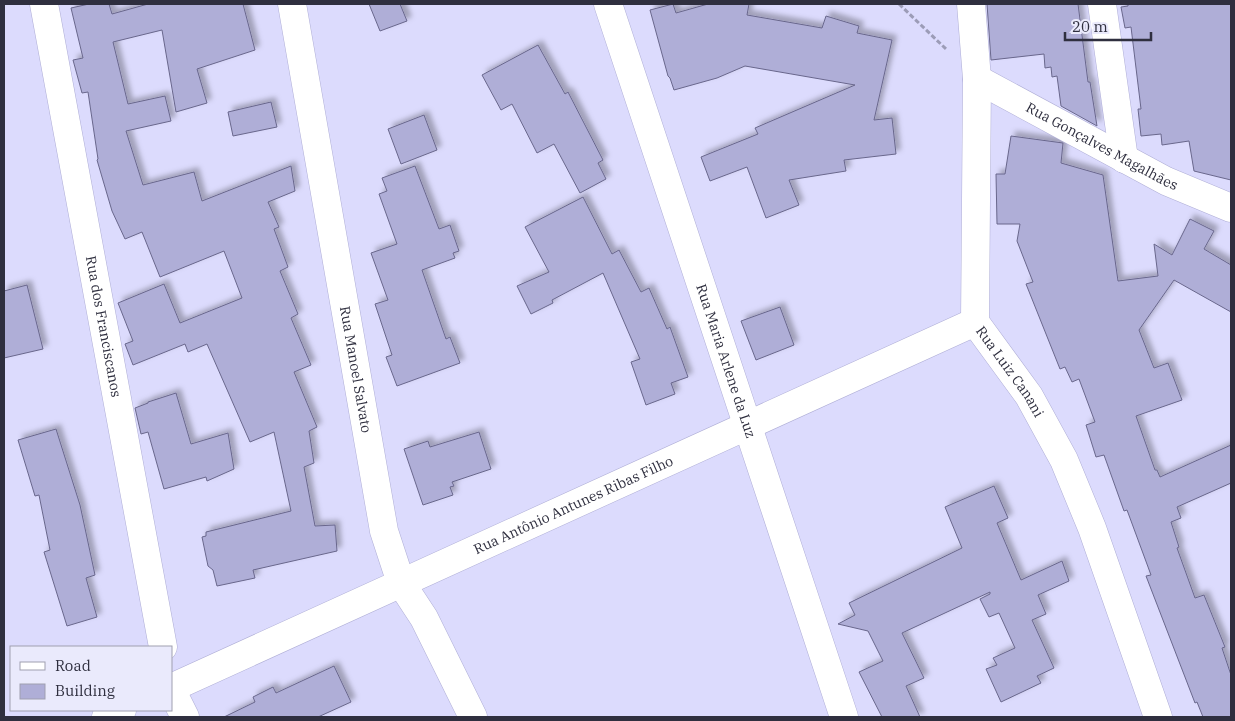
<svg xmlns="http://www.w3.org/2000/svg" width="1235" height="721" font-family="'IBM Plex Serif',serif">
	<defs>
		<filter id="shadow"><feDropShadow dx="4.5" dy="-4.5" stdDeviation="2.5" flood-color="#0004"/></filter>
	</defs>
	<rect width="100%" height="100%" fill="#dcdbfd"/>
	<path fill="#afaed7" stroke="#69678c" filter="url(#shadow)" d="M 89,4 L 109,4 L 112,14 L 148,4 L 243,4 L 255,50 L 197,69 L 207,103 L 176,112 L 162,30 L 113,42 L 128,104 L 165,96 L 171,121 L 126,131 L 143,185 L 194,172 L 202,201 L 291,166 L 295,191 L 268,202 L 279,227 L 274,229 L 288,267 L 280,271 L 298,314 L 291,318 L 311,365 L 294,372 L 317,427 L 309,431 L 314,463 L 304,467 L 315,526 L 335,525 L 337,551 L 253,570 L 255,578 L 217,586 L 213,570 L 208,566 L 202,537 L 206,536 L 206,532 L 291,511 L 274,432 L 250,442 L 207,344 L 188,352 L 185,344 L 133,365 L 125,344 L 133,341 L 118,303 L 164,284 L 180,323 L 242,298 L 224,251 L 160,277 L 142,232 L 125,239 L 112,211 L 97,160 L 98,159 L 88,92 L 82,93 L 73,60 L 83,58 L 71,8 Z
		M 369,4 L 400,4 L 407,21 L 380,31 Z
		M 673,4 L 676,13 L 708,4 L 749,4 L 747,15 L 822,28 L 826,16 L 859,26 L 857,33 L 892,40 L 874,120 L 892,118 L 896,154 L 844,160 L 846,171 L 789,180 L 799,205 L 766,218 L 747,167 L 710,181 L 701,157 L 758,134 L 755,128 L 855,85 L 745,66 L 717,78 L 674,90 L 670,78 L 668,76 L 650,10 Z
		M 987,4 L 1078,4 L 1088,82 L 1090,82 L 1097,126 L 1061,106 L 1057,76 L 1052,77 L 1051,67 L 1045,68 L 1044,54 L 991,60 Z
		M 1128,4 L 1231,4 L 1231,180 L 1194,171 L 1189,141 L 1162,145 L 1161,134 L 1141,136 L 1138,109 L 1141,109 L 1131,27 L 1125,28 L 1121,7 L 1128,6 Z
		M 538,45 L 565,94 L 568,92 L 603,160 L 598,163 L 606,179 L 580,193 L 554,144 L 537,153 L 512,104 L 501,110 L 482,75 Z
		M 271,102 L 277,127 L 233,136 L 228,112 Z
		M 424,115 L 437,150 L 401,164 L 388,129 Z
		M 1011,136 L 1063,143 L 1061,163 L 1103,175 L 1118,281 L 1158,276 L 1154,244 L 1172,255 L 1190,219 L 1214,231 L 1204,249 L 1231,265 L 1231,312 L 1174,280 L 1139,330 L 1154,368 L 1168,363 L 1182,400 L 1136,416 L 1155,470 L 1157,470 L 1160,477 L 1231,445 L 1231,483 L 1177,507 L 1181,518 L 1171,522 L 1179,547 L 1177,548 L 1195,598 L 1204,595 L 1225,647 L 1222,648 L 1231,675 L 1231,717 L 1203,717 L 1197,702 L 1195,703 L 1146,576 L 1151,575 L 1127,510 L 1124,511 L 1104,455 L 1096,457 L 1086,425 L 1095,422 L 1079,379 L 1072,382 L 1065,367 L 1060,369 L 1026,284 L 1033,282 L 1017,241 L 1020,224 L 997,224 L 996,174 L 1005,174 Z
		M 415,166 L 439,229 L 450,225 L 459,251 L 453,253 L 455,258 L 422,270 L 446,339 L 450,337 L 460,363 L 397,386 L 386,357 L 392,355 L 375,304 L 388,300 L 371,253 L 397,244 L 379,194 L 387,191 L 382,178 Z
		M 583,197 L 612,254 L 619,250 L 641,292 L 649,288 L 667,329 L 670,327 L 688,377 L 671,383 L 675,394 L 646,405 L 631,362 L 640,359 L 603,273 L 552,300 L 553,303 L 531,314 L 517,286 L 549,272 L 525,227 Z
		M 27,285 L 43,349 L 4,358 L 4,291 Z
		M 780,307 L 794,345 L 756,360 L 741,321 Z
		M 176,393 L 191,444 L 228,433 L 234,469 L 207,481 L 206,477 L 164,489 L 148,432 L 141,434 L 135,408 L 148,403 L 148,402 Z
		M 56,429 L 80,505 L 95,575 L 86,578 L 97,617 L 67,626 L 44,552 L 50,550 L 39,495 L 35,496 L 18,440 Z
		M 479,432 L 491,469 L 452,482 L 454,486 L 450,487 L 453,495 L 423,505 L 404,449 L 428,441 L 430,447 Z
		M 994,486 L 1008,518 L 997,523 L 1021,580 L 1062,561 L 1069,581 L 1038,595 L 1046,614 L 1032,620 L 1054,668 L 1037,676 L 1041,683 L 1001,702 L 986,669 L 997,665 L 993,658 L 1015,648 L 999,613 L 989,617 L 980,599 L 990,594 L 990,592 L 902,633 L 924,678 L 906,686 L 920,717 L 882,717 L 859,672 L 883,661 L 868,631 L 838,624 L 855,615 L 849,603 L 962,548 L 945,507 Z
		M 334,666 L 351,702 L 318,717 L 224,717 L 255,702 L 253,697 L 273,687 L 276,693 Z"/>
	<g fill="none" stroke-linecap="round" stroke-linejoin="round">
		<g stroke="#afaed6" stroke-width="29">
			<g id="minor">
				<path id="s1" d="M 44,4 L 163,647"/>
				<path id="s2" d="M 292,4 L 384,531 L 401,583 L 424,618 L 473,717"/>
				<path id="s3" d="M 608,4 L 844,717"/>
				<path id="s4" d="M 971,4 L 977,79 L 975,322 L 1029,396 L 1064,460 L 1092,528 L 1158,717"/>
				<path d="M 1102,4 L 1124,159"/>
				<path id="s5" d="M 977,79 L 1166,181 L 1231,208"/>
				<path id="s6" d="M 171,688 L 975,322"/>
				<path d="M 171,689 L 185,717"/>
				<path d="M 106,717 L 122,710"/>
			</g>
		</g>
		<path stroke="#9c9cb7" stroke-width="3" stroke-dasharray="5 2.5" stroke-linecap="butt" d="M 899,4 L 946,49"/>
		<use href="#minor" stroke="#fff" stroke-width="28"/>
	</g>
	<g text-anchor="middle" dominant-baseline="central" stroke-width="4" stroke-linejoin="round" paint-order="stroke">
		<g font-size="14" fill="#2f2f3f" stroke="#eaeafc">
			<text stroke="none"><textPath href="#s5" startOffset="142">Rua Gonçalves Magalhães</textPath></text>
			<text stroke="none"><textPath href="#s1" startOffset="328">Rua dos Franciscanos</textPath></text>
			<text stroke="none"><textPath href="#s3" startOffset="376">Rua Maria Arlene da Luz</textPath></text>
			<text stroke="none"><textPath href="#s2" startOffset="371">Rua Manoel Salvato</textPath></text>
			<text stroke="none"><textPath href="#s4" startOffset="379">Rua Luiz Canani</textPath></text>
			<text stroke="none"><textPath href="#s6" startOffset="442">Rua Antônio Antunes Ribas Filho</textPath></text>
		</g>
	</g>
	<rect width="1235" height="721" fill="none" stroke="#2f2f3f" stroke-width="10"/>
	<rect x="10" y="646" width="162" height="65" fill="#eaeafc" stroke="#9f9fb0"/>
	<rect x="20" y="662" width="25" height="8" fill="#ffffff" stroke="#9f9fb0"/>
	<text x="55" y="671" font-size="15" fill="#2f2f3f">Road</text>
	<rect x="20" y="684" width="25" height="15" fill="#afaed7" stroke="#9f9fb0"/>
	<text x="55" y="696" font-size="15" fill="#2f2f3f">Building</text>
	<path d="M1065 32v8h86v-8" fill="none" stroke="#2f2f3f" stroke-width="2.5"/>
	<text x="1072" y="32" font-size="15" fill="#2f2f3f" stroke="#eaeafc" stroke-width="4" paint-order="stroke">20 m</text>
</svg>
